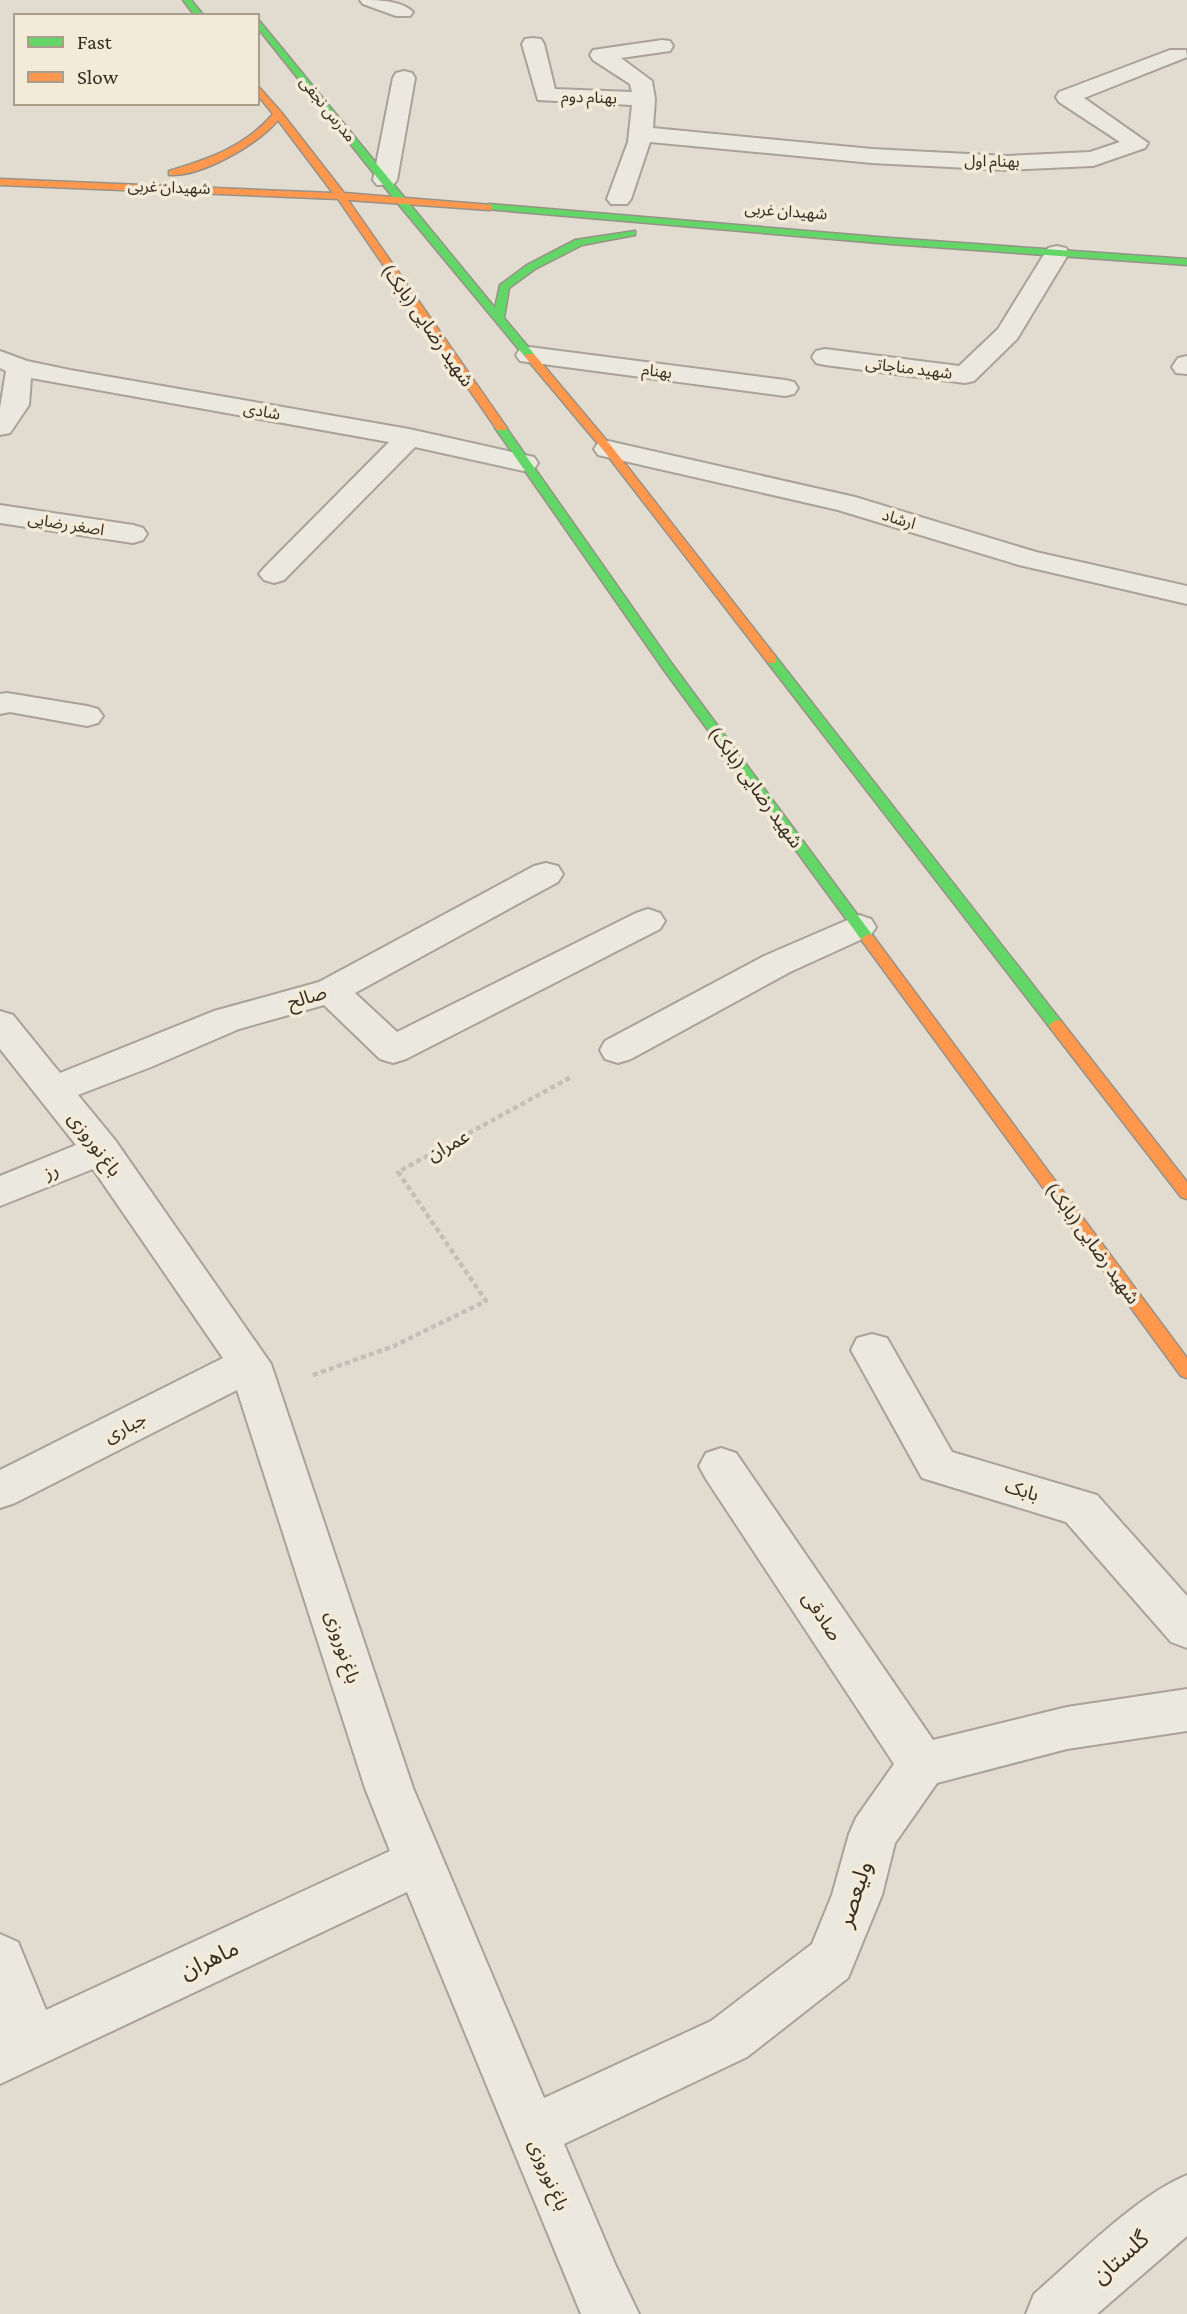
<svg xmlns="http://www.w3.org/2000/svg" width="1187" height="2314" font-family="'Crimson Pro','Noto Sans Arabic',serif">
	<rect width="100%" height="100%" fill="#e2dcd0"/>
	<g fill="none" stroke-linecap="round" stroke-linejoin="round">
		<g stroke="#a8a298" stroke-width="4">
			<path id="street" d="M 360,0 C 377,0 401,0 413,12 L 410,16 L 396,16 L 363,4 Z
				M 533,38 L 541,39 L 544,44 L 555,89 L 632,92 L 630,84 L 593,60 L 590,55 L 593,50 L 662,40 L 670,41 L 673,46 L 670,51 L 621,58 L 652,81 L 655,99 L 653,128 L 872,149 L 1007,156 L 1090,152 L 1120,142 L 1059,102 L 1056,97 L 1059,92 L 1170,50 L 1186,50 L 1187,57 L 1084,98 L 1148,143 L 1145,148 L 1093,166 L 1007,170 L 872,163 L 650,142 L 631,199 L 627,204 L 611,204 L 607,199 L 628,142 L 632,105 L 538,100 L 522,44 L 525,39 Z
				M 404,71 L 412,73 L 415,78 L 397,180 L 393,185 L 377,185 L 373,180 L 393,78 L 396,73 Z
				M 1057,246 L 1066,248 L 1069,253 L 1017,339 L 974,381 L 965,383 L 825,365 L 816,363 L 812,357 L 816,351 L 825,349 L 959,366 L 998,329 L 1048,248 Z
				M 529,347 L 785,380 L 794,382 L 798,388 L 794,394 L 785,396 L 520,361 L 516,355 L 520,349 Z
				M 0,351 L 27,361 L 70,370 L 409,429 L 534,457 L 538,463 L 534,469 L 524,471 L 415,447 L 284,580 L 274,583 L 264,580 L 259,574 L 264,568 L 389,442 L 31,378 L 29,405 L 10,433 L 0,435 L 0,408 L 6,371 L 0,368 Z
				M 1187,356 L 1187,374 L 1176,373 L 1172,367 L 1178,358 Z
				M 608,441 L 855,497 L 1036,552 L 1187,586 L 1187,604 L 1019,565 L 838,510 L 598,455 L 594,449 L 598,443 Z
				M 0,505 L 133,525 L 143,528 L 147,534 L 143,540 L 133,543 L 0,523 Z
				M 7,693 L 87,706 L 98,709 L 103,716 L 98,723 L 87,726 L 10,712 L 0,714 L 0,694 Z
				M 546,863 L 558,866 L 563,874 L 558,882 L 355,993 L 397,1032 L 636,913 L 648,909 L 660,913 L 665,921 L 660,929 L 406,1059 L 393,1063 L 380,1059 L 324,1005 L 239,1029 L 151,1067 L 78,1095 L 115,1140 L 271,1364 L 413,1788 L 544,2098 L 711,2021 L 812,1944 L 832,1895 L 849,1834 L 856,1818 L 894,1764 L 706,1479 L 699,1466 L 706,1453 L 721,1448 L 736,1453 L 933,1740 L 1067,1707 L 1187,1689 L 1187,1731 L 1067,1749 L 937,1783 L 895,1843 L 882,1895 L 848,1978 L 747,2057 L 564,2144 L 615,2264 L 639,2314 L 581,2314 L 407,1892 L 0,2084 L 0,1934 L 18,1942 L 46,2010 L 390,1851 L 365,1788 L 237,1390 L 15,1503 L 0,1508 L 0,1470 L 223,1358 L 93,1169 L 0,1206 L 0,1176 L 76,1145 L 0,1049 L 0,1011 L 13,1015 L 60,1073 L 214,1011 L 319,982 L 534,866 Z
				M 859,915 L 871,919 L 876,927 L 871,935 L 790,972 L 631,1059 L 618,1063 L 605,1059 L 600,1050 L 605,1041 L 764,956 Z
				M 872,1334 L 887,1338 L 952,1452 L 1097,1495 L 1187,1596 L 1187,1648 L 1171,1642 L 1066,1522 L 922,1478 L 851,1350 L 857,1338 Z
				M 1187,2175 L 1187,2236 L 1097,2314 L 1026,2314 L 1034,2294 C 1077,2257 1136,2196 1187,2175 Z"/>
		</g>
		<g stroke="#989188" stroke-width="3">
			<path id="fast" d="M 183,0 L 191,0 L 204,16 L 195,16 Z
				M 257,18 L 495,308 L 500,285 L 527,265 L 575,240 L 635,231 L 635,235 L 582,245 L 535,269 L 509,288 L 504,318 L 534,354 L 534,358 L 526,358 L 395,200 L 257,27 Z
				M 489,204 L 890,238 L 1187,259 L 1187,265 L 890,244 L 486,209 L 486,205 Z
				M 497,426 L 505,426 L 672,664 L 873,936 L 875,939 L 873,942 L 863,942 L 664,670 L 495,428 Z
				M 772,656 L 776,657 L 1061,1021 L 1063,1025 L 1061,1029 L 1051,1029 L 768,663 L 768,657 Z"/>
		</g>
		<g stroke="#989188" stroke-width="3">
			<path id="slow" d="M 257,85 L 281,112 L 344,193 L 492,205 L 492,209 L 489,210 L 348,200 L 507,428 L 505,430 L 497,430 L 338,199 L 0,185 L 0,179 L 333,193 L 278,120 C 257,145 201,177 169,175 L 169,171 C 209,159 245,147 273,114 L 257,94 Z
				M 526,354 L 534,354 L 612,447 L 776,657 L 776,663 L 768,663 L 604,451 L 526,358 Z
				M 868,934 L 873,936 L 1187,1358 L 1187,1378 L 1181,1376 L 863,942 L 861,939 Z
				M 1056,1020 L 1061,1021 L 1187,1182 L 1187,1199 L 1181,1197 L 1051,1029 L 1049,1025 Z"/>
		</g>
		<path stroke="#c3bfb7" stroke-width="4.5" stroke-dasharray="5 3.5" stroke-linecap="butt" d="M 313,1375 L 394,1346 L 486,1301 L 398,1172 L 573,1076"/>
		<use href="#street" fill="#ebe8e0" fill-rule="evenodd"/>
		<use href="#fast" fill="#63d668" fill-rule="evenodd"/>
		<use href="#slow" fill="#ff974d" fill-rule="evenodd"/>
	</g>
	<g text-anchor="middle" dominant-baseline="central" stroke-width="7" stroke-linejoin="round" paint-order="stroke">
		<g font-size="16" fill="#362b21" stroke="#f3ead7">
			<text transform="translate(589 97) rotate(2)">بهنام دوم</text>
			<text transform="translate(328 109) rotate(51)">مدرس نجفی</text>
			<text transform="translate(992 161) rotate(1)">بهنام اول</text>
			<text transform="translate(169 187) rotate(2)">شهیدان غربی</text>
			<text transform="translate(786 211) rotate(4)">شهیدان غربی</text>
			<text transform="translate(909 368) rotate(7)">شهید مناجاتی</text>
			<text transform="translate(657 371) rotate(7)">بهنام</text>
			<text transform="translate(262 411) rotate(10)">شادی</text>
			<text transform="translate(899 519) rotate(17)">ارشاد</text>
			<text transform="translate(66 524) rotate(9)">اصغر رضایی</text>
		</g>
		<g font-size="19" fill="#362b21" stroke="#f3ead7">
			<text transform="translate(428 325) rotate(55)">شهید رضایی (بابک)</text>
			<text transform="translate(756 787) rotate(54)">شهید رضایی (بابک)</text>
			<text transform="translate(307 997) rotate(-17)">صالح</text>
			<text transform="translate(95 1144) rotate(53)">باغ نوروزی</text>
			<text transform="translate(448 1145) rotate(-29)">عمران</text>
			<text transform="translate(51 1171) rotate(-23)">رز</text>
			<text transform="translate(1093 1243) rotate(54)">شهید رضایی (بابک)</text>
			<text transform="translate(125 1427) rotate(-27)">جباری</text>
			<text transform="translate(1022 1490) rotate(17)">بابک</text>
			<text transform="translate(822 1616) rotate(56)">صادقی</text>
			<text transform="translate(343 1647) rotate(72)">باغ نوروزی</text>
			<text transform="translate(549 2175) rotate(67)">باغ نوروزی</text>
		</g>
		<g font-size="23" fill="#362b21" stroke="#f3ead7">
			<text transform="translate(854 1894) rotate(-72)">ولیعصر</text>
			<text transform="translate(209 1959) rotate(-25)">ماهران</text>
			<text transform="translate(1120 2257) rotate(-41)">گلستان</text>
		</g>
	</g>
	<rect x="14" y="14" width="245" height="91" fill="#f3ead7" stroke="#a79e8e" stroke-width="2"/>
	<rect x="28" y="37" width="35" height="10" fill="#63d668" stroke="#a79e8e" stroke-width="2"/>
	<text x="77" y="49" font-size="21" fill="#362b21">Fast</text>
	<rect x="28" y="72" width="35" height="10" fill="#ff974d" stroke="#a79e8e" stroke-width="2"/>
	<text x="77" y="84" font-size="21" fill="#362b21">Slow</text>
</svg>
